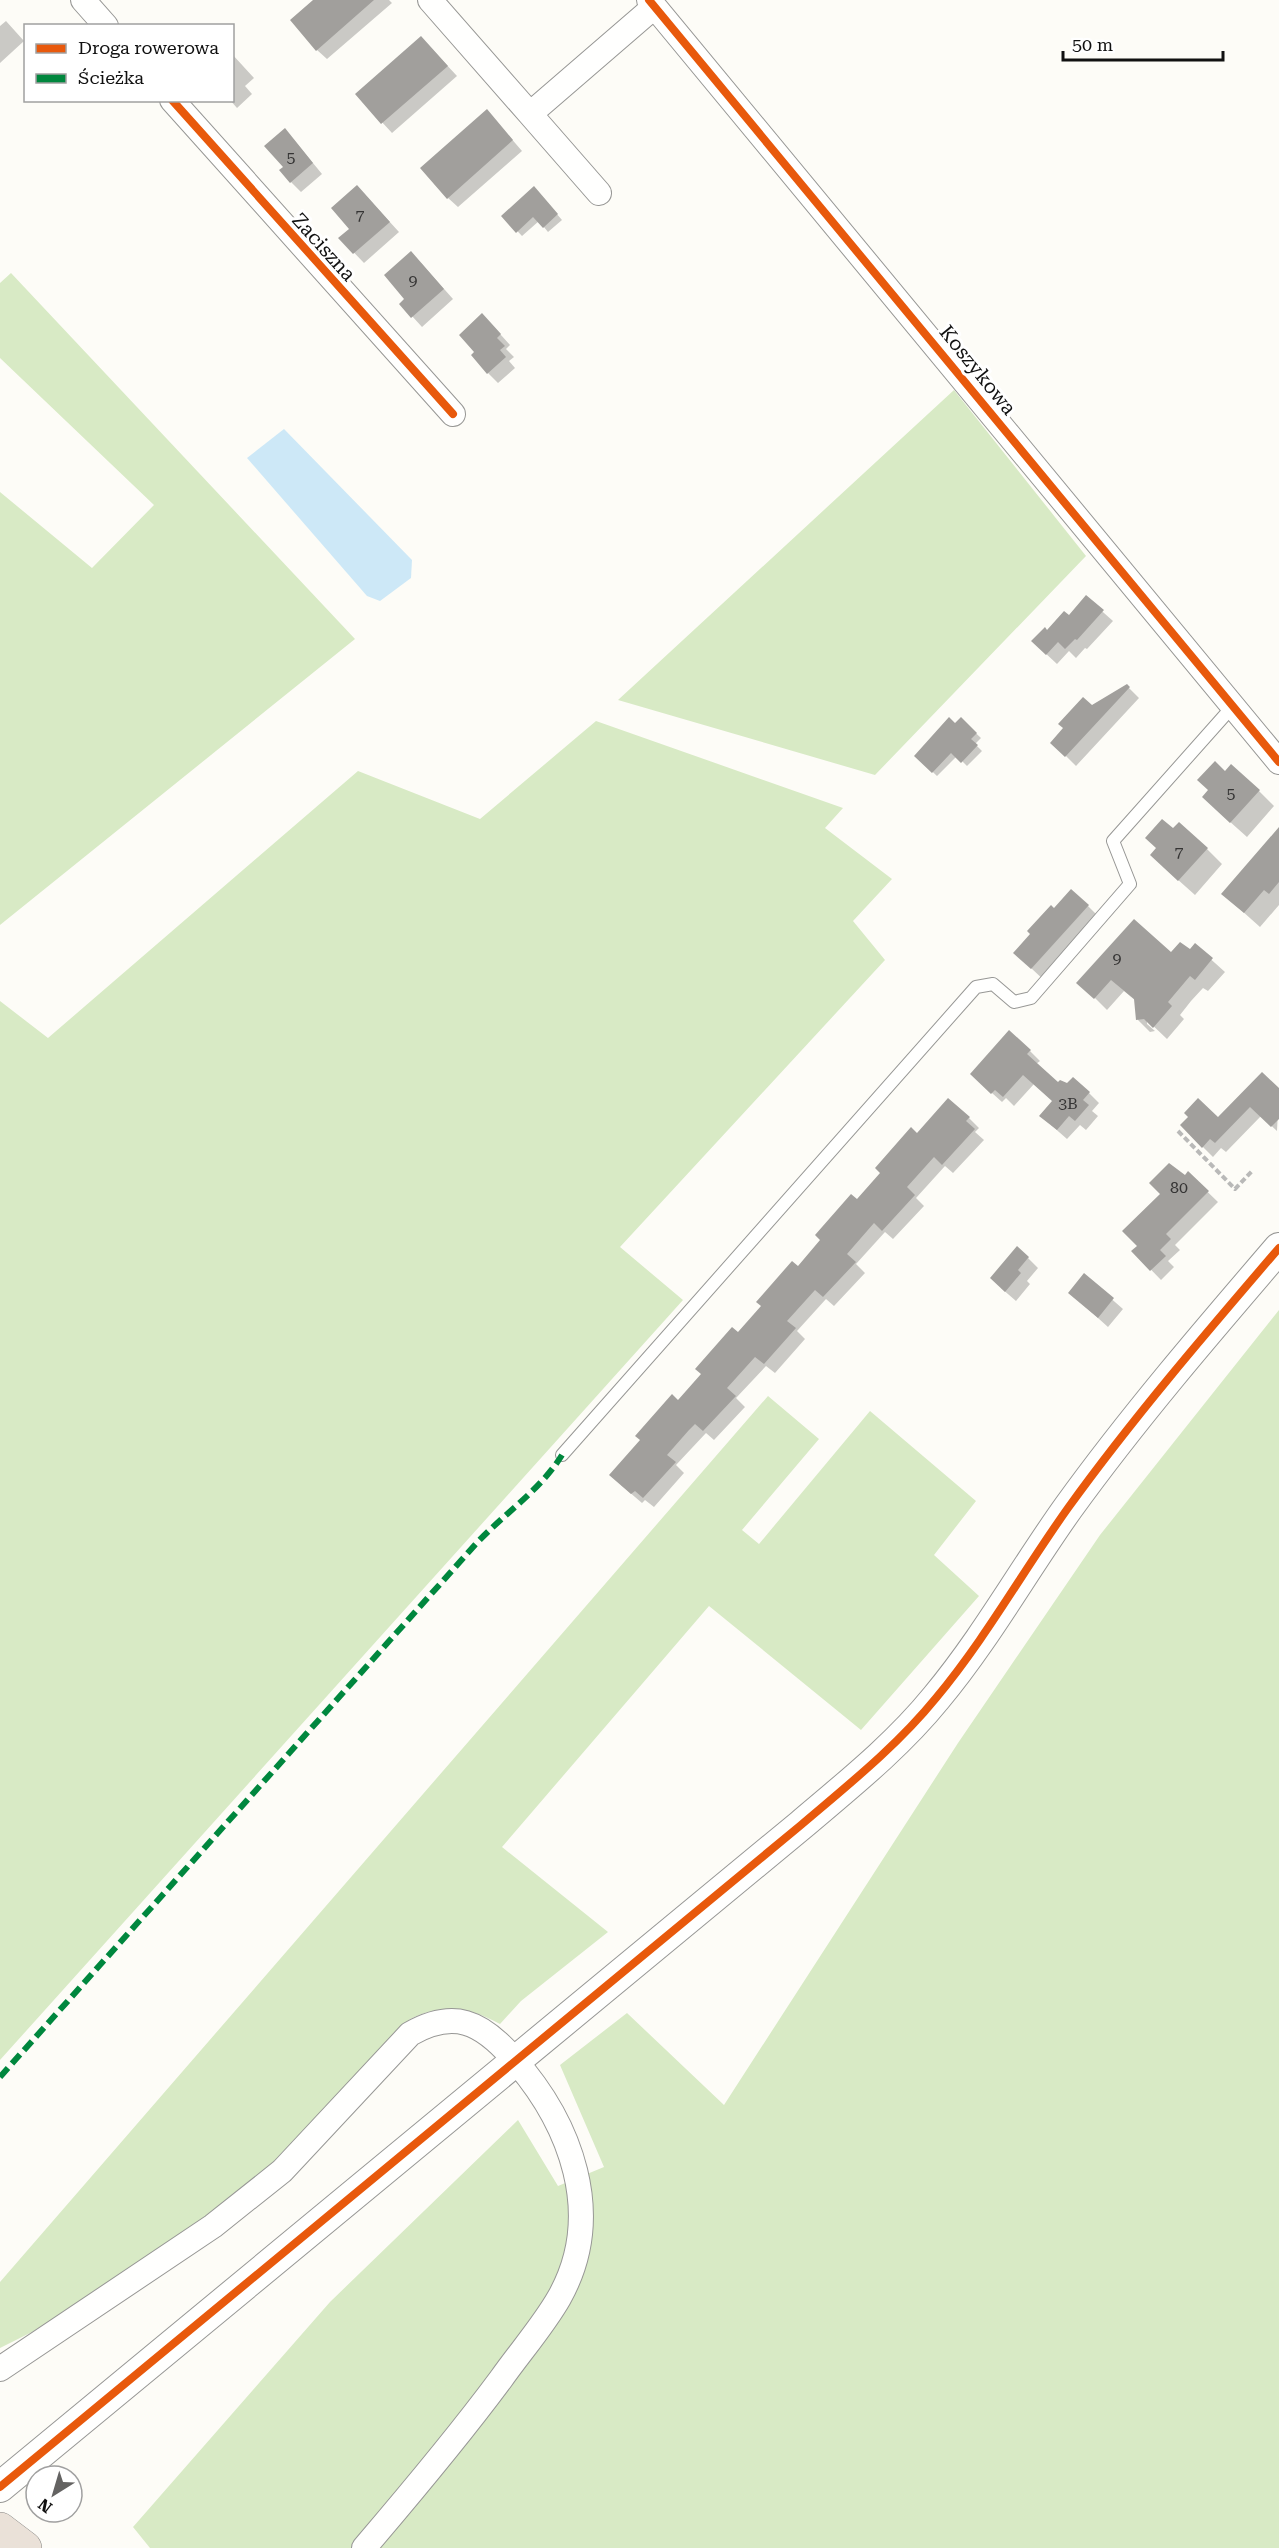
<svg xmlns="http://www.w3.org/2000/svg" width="1279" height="2548" font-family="'Roboto Serif',serif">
	<rect width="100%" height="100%" fill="#fdfcf7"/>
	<path fill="#d8eac5" d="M 11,273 L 355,639 L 0,925 L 0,492 L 92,568 L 154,505 L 0,358 L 0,283 Z
		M 954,390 L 1086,556 L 875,775 L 618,700 Z
		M 596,721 L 843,808 L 825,828 L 892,879 L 853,921 L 885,960 L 620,1247 L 683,1300 L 0,2060 L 0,1001 L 48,1038 L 358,771 L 480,819 Z
		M 1279,1310 L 1279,2548 L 150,2548 L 133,2527 L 330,2302 L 518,2120 L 558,2186 L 604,2167 L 560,2065 L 627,2013 L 724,2105 L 958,1743 L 1100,1535 Z
		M 768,1396 L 819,1439 L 742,1530 L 759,1544 L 870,1411 L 976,1501 L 934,1555 L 979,1596 L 861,1730 L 709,1606 L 502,1847 L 608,1932 L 521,2001 L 500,2024 C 470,2007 442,2003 410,2019 L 250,2190 L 86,2305 L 0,2348 L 0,2282 Z"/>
	<path fill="#cde8f7" d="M 284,429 L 412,560 L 411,578 L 380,601 L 367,596 L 247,458 Z"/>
	<path fill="#0003" d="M 316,0 L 389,0 L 392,3 L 327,59 L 317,50 Z
		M 6,21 L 24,41 L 0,63 L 0,26 Z
		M 431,48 L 457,76 L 392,133 L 357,95 Z
		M 232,54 L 254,78 L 245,86 L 252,94 L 237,108 L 230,100 L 232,100 Z
		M 496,121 L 522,151 L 458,207 L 448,198 Z
		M 294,140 L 322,174 L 301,192 L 291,182 L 285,167 Z
		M 539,193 L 562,220 L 548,232 L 539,221 L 522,236 L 503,216 Z
		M 367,197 L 399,232 L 364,263 L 340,238 L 351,229 Z
		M 421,263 L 453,299 L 422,327 L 401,304 L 406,299 Z
		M 492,325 L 510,345 L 506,349 L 514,357 L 509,361 L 515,368 L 498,383 L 488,373 Z
		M 1086,597 L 1113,621 L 1087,649 L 1085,648 L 1076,658 L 1069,651 L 1057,664 L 1043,651 L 1047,631 L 1069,617 Z
		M 1127,686 L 1139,698 L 1076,766 L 1062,752 L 1091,706 Z
		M 961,719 L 981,738 L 975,744 L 982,751 L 967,766 L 957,756 L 937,776 L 916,756 Z
		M 1226,773 L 1259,791 L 1274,806 L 1247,837 L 1219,812 Z
		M 1173,830 L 1207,849 L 1222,864 L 1195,895 L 1167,870 L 1157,849 Z
		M 1279,839 L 1279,905 L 1260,927 L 1223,894 Z
		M 1088,906 L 1103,921 L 1047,983 L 1031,968 L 1054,910 Z
		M 1195,945 L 1225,972 L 1208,991 L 1203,988 L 1191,1001 L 1180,1015 L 1184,1019 L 1167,1039 L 1147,1020 L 1147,1024 L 1155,1031 L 1150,1032 L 1138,1020 L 1136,1001 L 1124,991 L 1107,1010 L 1079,982 L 1171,954 L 1190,951 Z
		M 1030,1051 L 1040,1061 L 1036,1064 L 1058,1084 L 1089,1093 L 1099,1103 L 1092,1111 L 1098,1116 L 1086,1130 L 1080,1125 L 1067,1139 L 1051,1125 L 1053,1101 L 1034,1084 L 1014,1106 L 1006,1098 L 1002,1102 L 982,1084 Z
		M 1279,1091 L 1277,1131 L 1261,1116 L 1226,1152 L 1221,1148 L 1213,1157 L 1203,1147 L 1190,1117 L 1218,1119 Z
		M 969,1118 L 979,1128 L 975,1132 L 984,1140 L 953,1173 L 945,1166 L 916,1198 L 924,1206 L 893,1239 L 885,1232 L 856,1264 L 865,1273 L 834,1306 L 826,1299 L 797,1331 L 805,1339 L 775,1373 L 766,1366 L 736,1398 L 745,1407 L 714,1440 L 706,1433 L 676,1465 L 684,1473 L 654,1507 L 645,1500 L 642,1503 L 621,1485 L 678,1402 L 917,1135 Z
		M 1188,1173 L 1218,1202 L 1175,1245 L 1180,1250 L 1168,1261 L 1174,1267 L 1161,1280 L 1133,1251 L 1139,1246 L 1162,1194 Z
		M 1028,1258 L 1038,1268 L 1027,1281 L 1030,1284 L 1016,1301 L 1001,1288 Z
		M 1084,1275 L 1123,1309 L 1108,1327 L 1070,1293 Z"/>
	<path fill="#a19f9c" d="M 313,0 L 374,0 L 316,51 L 290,20 Z
		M 421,36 L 448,66 L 381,124 L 355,94 Z
		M 487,109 L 513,140 L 447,199 L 420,168 Z
		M 285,128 L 313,163 L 290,183 L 279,170 L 283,167 L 264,146 Z
		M 357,185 L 390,222 L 353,254 L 338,238 L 349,229 L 331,208 Z
		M 534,186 L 558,214 L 543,228 L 533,217 L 516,233 L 501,216 Z
		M 411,251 L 444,289 L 411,318 L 399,304 L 404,299 L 384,275 Z
		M 482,313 L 501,334 L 497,338 L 505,346 L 500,350 L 506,357 L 487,374 L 471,355 L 474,352 L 459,335 Z
		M 1086,595 L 1104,610 L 1077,640 L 1075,639 L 1065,649 L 1058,642 L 1046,655 L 1031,641 L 1045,627 L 1047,630 L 1064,611 L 1069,615 Z
		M 1127,684 L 1130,687 L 1065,757 L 1050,743 L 1063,728 L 1058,724 L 1083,697 L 1092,705 Z
		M 949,717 L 955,723 L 961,717 L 977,733 L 971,739 L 978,745 L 961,763 L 951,753 L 932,773 L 914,756 Z
		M 1215,761 L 1225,771 L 1231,764 L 1260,790 L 1230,823 L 1202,797 L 1208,790 L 1197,780 Z
		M 1162,819 L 1173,828 L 1179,822 L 1208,848 L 1178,881 L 1150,855 L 1156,848 L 1145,838 Z
		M 1279,827 L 1279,882 L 1269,894 L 1264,890 L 1244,913 L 1221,894 Z
		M 1071,889 L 1089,905 L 1031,969 L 1013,953 L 1030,934 L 1027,931 L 1051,905 L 1054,908 Z
		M 1134,919 L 1171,952 L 1180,942 L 1190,949 L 1195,943 L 1213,958 L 1195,980 L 1190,976 L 1168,1002 L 1172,1006 L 1153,1028 L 1144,1019 L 1136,1020 L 1134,999 L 1111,980 L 1094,999 L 1076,983 Z
		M 1009,1030 L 1031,1050 L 1027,1054 L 1058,1082 L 1060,1080 L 1067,1083 L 1073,1077 L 1090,1092 L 1083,1100 L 1089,1105 L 1075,1121 L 1069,1116 L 1057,1130 L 1039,1116 L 1052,1101 L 1023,1075 L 1003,1097 L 995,1090 L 991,1094 L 970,1074 Z
		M 1262,1072 L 1279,1088 L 1279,1119 L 1271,1127 L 1250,1107 L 1215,1143 L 1210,1139 L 1202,1148 L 1180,1125 L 1188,1117 L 1184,1113 L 1198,1098 L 1218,1117 Z
		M 948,1098 L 970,1117 L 966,1121 L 975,1129 L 942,1165 L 934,1157 L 907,1187 L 915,1195 L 882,1231 L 874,1223 L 847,1254 L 856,1262 L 823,1297 L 815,1290 L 787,1321 L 796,1328 L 764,1364 L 755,1357 L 727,1388 L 736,1396 L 703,1431 L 695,1424 L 689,1430 L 667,1455 L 676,1462 L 643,1498 L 635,1491 L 631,1494 L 609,1475 L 640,1440 L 635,1436 L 672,1394 L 678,1400 L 701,1374 L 695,1369 L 732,1327 L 738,1332 L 761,1306 L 756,1302 L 792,1261 L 798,1266 L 820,1240 L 815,1235 L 851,1194 L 857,1199 L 880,1173 L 875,1168 L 911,1127 L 917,1133 Z
		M 1169,1163 L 1185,1175 L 1188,1171 L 1209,1191 L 1166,1234 L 1171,1239 L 1160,1250 L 1166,1256 L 1150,1271 L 1131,1251 L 1137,1246 L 1122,1231 L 1160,1194 L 1149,1183 Z
		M 1017,1246 L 1029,1257 L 1018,1270 L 1021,1273 L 1005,1292 L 990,1278 Z
		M 1084,1273 L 1114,1298 L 1098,1318 L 1068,1293 Z"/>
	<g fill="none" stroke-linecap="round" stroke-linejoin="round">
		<g stroke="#979795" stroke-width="14">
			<path id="service" d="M 562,1455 L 976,987 L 993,984 L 1014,1002 L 1031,998 L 1130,884 L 1113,841 L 1233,706"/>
		</g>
		<g stroke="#979795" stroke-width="26">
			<path id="minor" d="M 83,0 L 106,26
				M 430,0 L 530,114
				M 649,0 L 1279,762
				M 172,100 L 453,414
				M 599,193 L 530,114 L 654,7
				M 0,2369 L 213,2226 L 282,2171 L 410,2034 C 454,2009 481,2022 512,2057 C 571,2123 606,2215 559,2298 C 543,2326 520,2352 501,2379 C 458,2437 411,2493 364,2548"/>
		</g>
		<g stroke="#979795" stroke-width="32">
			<path id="tertiary" d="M 0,2487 L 801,1825 C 848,1785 897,1746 936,1698 C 986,1638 1023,1571 1068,1508 C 1133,1418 1206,1333 1279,1248"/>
		</g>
		<g stroke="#858482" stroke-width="34">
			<path id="motorway" d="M 0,2529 L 25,2548"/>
		</g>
		<path stroke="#b9b9b8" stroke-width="4" stroke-dasharray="6 3" stroke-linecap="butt" d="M 1178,1131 L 1235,1189 L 1253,1170"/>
		<use href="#service" stroke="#fffffe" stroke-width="12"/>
		<use href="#minor" stroke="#fffffe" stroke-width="24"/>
		<use href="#tertiary" stroke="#fffffe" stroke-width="30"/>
		<use href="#motorway" stroke="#eae1d8" stroke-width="33"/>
		<path stroke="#00873e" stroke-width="6" stroke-dasharray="12 6" stroke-linecap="butt" d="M 0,2077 L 474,1546 C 503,1514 539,1492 562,1455"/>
		<g stroke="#fff" stroke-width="11">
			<path id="cycleway" d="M 649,0 L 1279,762
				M 172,100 L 453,414
				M 0,2487 L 801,1825 C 848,1785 897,1746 936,1698 C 986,1638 1023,1571 1068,1508 C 1133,1418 1206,1333 1279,1248"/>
		</g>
		<use href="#cycleway" stroke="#e8590c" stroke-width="8"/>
	</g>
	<g text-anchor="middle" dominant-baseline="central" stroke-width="6" stroke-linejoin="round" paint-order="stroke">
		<g font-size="16" fill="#353434">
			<text x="291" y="157">5</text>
			<text x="360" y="214">7</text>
			<text x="413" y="280">9</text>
			<text x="1231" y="793">5</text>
			<text x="1179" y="851">7</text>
			<text x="1117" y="958">9</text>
			<text x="1068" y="1103">3B</text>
			<text x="1179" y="1187">80</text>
		</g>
		<g font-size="20" fill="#111" stroke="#fff">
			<text transform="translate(324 247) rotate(48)">Zaciszna</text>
			<text transform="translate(978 370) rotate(51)">Koszykowa</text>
		</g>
	</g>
	<rect x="24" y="24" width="210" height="78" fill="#ffffff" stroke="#a0a0a0" stroke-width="1.5"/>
	<rect x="36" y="44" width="30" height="9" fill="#e8590c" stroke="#a0a0a0" stroke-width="1.5"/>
	<text x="78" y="54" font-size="18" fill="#111111">Droga rowerowa</text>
	<rect x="36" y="74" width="30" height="9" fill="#00873e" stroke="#a0a0a0" stroke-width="1.5"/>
	<text x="78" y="84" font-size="18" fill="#111111">Ścieżka</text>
	<g transform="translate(54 2494) rotate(217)"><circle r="28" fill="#ffffff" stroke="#a0a0a0" stroke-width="1.5"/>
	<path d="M0-4.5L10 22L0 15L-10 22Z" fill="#646362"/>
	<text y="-9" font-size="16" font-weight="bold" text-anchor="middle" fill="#111111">N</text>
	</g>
	<path d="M1063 51v9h160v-9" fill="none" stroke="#111111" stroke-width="3"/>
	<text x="1072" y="51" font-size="18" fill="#111111" stroke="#ffffff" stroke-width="4.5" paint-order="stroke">50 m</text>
</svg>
